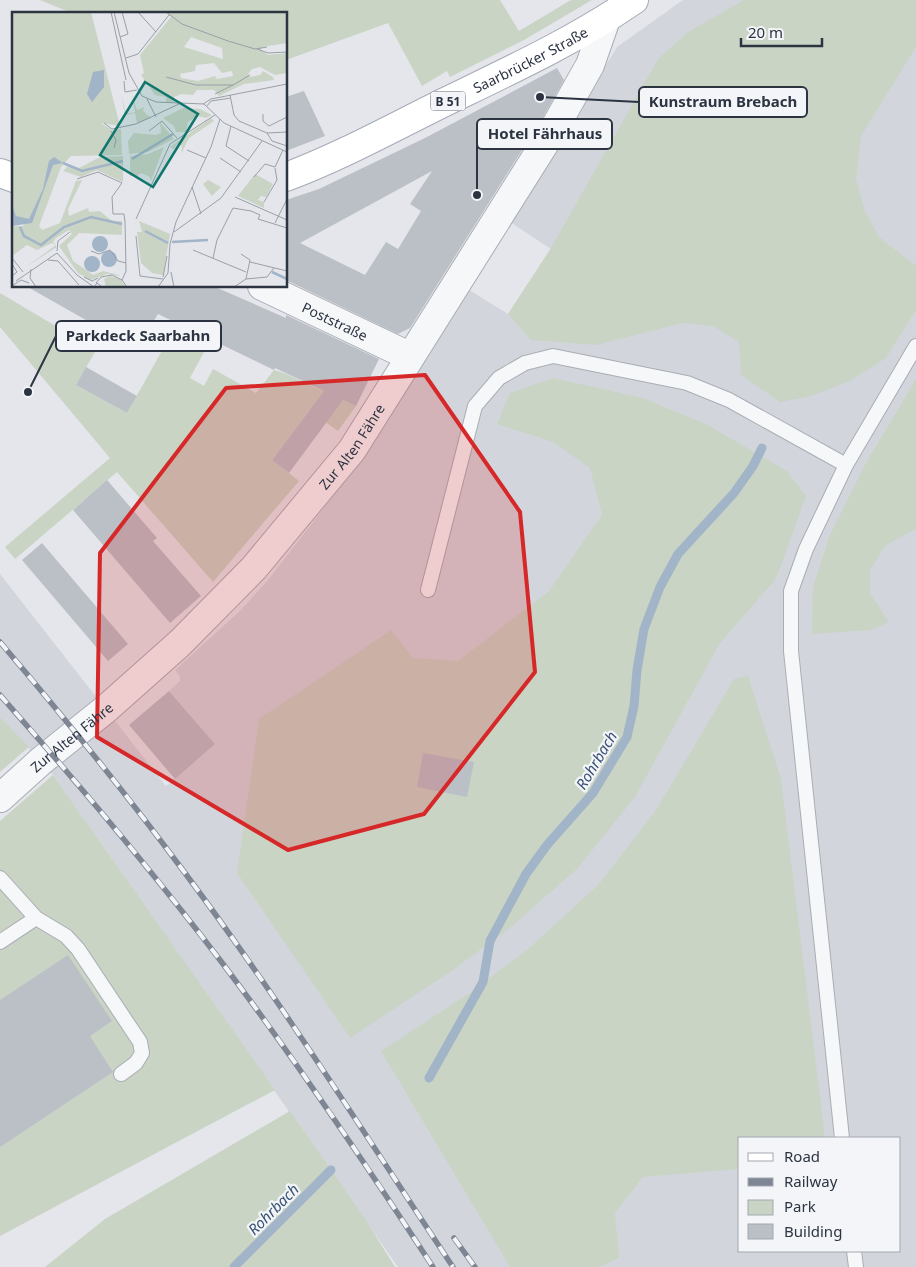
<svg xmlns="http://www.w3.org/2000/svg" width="916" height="1267" font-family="'Noto Sans',sans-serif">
	<rect width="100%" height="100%" fill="#e4e6eb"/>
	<path fill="#d2d6dc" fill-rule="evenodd" d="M 683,0 L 916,0 L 916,1267 L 398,1267 L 53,775 L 0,717 L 0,574 L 166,786 L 215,744 L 169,691 L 180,681 L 180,677 L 175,670 L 241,610 L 268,580 L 362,459 L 466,288 L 508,314 L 551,249 L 510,222 L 617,47 ZM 740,1138 L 900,1138 L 900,1251 L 740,1251 Z"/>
	<path fill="#c9d4c5" d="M 40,0 L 500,0 L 519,31 L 571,0 L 592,0 L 524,40 L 450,77 L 447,71 L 422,86 L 388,23 L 286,60 L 286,14 L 74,14 Z
		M 744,0 L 916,0 L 916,47 L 861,136 L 856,179 L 865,211 L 879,237 L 916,266 L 916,310 L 886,358 L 850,381 L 808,397 L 780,402 L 741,375 L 739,342 L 713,326 L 683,323 L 596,345 L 531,340 L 508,314 L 551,248 L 658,59 L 688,32 Z
		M 0,293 L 96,350 L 76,385 L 127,413 L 177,324 L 210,341 L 190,378 L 204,386 L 213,369 L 256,393 L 274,370 L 284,373 L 356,406 L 338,431 L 309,411 L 272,460 L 299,481 L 213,582 L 117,472 L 15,559 L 5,547 L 110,458 L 0,327 Z
		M 553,378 L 643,398 L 706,424 L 787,471 L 806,496 L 776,579 L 720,643 L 635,797 L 578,868 L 511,927 L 453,970 L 350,1038 L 237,873 L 259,719 L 391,630 L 413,658 L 458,661 L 549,591 L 602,515 L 590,468 L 553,442 L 497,424 L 510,393 Z
		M 916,379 L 916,529 L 886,545 L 870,570 L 870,593 L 889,622 L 872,630 L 812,634 L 813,587 L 830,535 L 866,463 Z
		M 748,676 L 781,779 L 825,1138 L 740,1138 L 740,1169 L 643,1177 L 615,1213 L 619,1258 L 599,1267 L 510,1267 L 381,1051 L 471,992 L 527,950 L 599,884 L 656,810 L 734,679 Z
		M 0,717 L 29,747 L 0,772 Z
		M 53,775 L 275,1090 L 0,1236 L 0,821 Z
		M 290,1111 L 364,1217 L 395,1267 L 45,1267 L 105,1219 Z"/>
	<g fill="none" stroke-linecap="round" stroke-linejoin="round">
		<path stroke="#a1b4c8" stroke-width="9" d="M 429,1078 L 483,982 L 490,941 L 526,874 L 547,845 L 593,793 L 627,737 L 634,706 L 637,670 L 644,629 L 660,587 L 678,554 L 734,493 L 753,466 L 762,448
			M 234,1267 L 331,1170"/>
	</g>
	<path fill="#bbc0c7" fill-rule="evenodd" d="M 557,68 L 564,80 L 542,119 L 534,124 L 532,134 L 410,328 L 398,334 L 286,280 L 286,200 L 319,189 L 425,138 ZM 432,171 L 410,204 L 421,211 L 398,249 L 386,242 L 365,275 L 300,243 Z
		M 304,91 L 325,136 L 286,151 L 286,97 Z
		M 26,286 L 213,286 L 286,318 L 286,315 L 379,359 L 356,406 L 343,400 L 289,473 L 272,460 L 324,391 L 275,368 L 274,370 L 158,314 L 137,349 Z
		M 86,367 L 137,396 L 127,413 L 76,385 Z
		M 107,480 L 157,538 L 153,541 L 201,596 L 170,623 L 73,510 Z
		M 42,543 L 128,644 L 108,661 L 22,560 Z
		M 169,691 L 215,744 L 175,779 L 129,725 Z
		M 423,753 L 474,762 L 467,797 L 417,787 Z
		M 68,955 L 112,1021 L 90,1036 L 113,1072 L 0,1147 L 0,1000 Z"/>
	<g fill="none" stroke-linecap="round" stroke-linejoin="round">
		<g stroke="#a9adb5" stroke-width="16">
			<path id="lane" d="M 428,590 L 475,406 L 499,378 L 525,363 L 553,356 L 687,383 L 729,400 L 846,465
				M 0,878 L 36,918 L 66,936 L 78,949 L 140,1042 L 142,1053 L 136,1063 L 121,1074
				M 0,942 L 36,918
				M 842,1138 L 791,651 L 791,591 L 806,549 L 846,465 L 916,346
				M 854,1251 L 856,1267"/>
		</g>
		<g stroke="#a9adb5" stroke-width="30">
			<g id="street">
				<path id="s1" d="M 262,286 L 409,356"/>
				<path id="s2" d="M 0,798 L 41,761 L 107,708 L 180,643 L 254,568 L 352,450 L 555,127 L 590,65 L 606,19"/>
			</g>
		</g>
		<g stroke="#a4abb6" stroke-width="30">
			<g id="primary">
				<path d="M 0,173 L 14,178"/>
				<path id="s3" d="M 286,177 C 342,156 394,127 447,101 C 511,70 576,40 634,0"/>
			</g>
		</g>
		<use href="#lane" stroke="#f6f7f9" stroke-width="14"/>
		<use href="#street" stroke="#f6f7f9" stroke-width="28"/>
		<use href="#primary" stroke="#fff" stroke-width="28"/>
		<g stroke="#7e8693" stroke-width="5.5">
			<path id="rail" d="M 0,642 C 63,716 124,791 182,869 C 278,997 364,1133 453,1267
				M 0,695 C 76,781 150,868 220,960 C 295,1059 365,1163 433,1267
				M 454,1238 L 475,1267"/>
		</g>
		<use href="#rail" stroke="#f3f5f8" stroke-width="4" stroke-dasharray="11" stroke-linecap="butt"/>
	</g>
	<path fill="#d62828" fill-opacity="0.2" stroke="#d62828" stroke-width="4" stroke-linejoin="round" d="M 425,375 L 520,512 L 535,672 L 424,814 L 288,850 L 97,737 L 100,553 L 226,388 Z"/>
	<g text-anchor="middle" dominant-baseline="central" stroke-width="4.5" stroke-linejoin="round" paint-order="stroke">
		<rect fill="#f3f5f8" stroke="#686e79" stroke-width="1" x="430.5" y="91.5" width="35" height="19" rx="4"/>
		<g font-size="12" font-weight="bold" fill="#2c3442">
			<text x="448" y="101">B 51</text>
		</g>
		<g font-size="14" fill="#2c3442" stroke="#f3f5f8">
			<text stroke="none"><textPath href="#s3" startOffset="271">Saarbrücker Straße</textPath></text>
			<text stroke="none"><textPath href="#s1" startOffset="81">Poststraße</textPath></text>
			<text stroke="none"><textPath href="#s2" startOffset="499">Zur Alten Fähre</textPath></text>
			<text stroke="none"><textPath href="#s2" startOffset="94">Zur Alten Fähre</textPath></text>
		</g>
		<g font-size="15" font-style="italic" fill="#395374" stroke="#f3f5f8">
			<text transform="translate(596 760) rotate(-59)">Rohrbach</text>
			<text transform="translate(273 1209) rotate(-45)">Rohrbach</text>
		</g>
	</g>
	<g transform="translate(12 12)">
		<rect width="275" height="275" fill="#e4e6eb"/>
		<path d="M 0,0 L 79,0 L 108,114 L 89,111 L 100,118 L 109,117 L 110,143 L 59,144 L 49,155 L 27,214 L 30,218 L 48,211 L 64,169 L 70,168 L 56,197 L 57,204 L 76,196 L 77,200 L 88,199 L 100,209 L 110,209 L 110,223 L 67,221 L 55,233 L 61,249 L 81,263 L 91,259 L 110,264 L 95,262 L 78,268 L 66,261 L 47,234 L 60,222 L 57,218 L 44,226 L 41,230 L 44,233 L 44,236 L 43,236 L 14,255 L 44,233 L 40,231 L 25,238 L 15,233 L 0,244 L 0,214 L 11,214 L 13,208 L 4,204 L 0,193 ZM 155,0 L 275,0 L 275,31 L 250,35 L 249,38 L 256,43 L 275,41 L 275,61 L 263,63 L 248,55 L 240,57 L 236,62 L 238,65 L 248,63 L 251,59 L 261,65 L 262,68 L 232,72 L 207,84 L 202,78 L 185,78 L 181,83 L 170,82 L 162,85 L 162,90 L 154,90 L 154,85 L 143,83 L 129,63 L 132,61 L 128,43 L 159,5 ZM 179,25 L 210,36 L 211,47 L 172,35 ZM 202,51 L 210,61 L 220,59 L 221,64 L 205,67 L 203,64 L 186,69 L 169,66 L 168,62 L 183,59 L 184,53 ZM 109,81 L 114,102 L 123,100 L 120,83 L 125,98 L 132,95 L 131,99 L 139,106 L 125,111 L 123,101 L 113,103 ZM 171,96 L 188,97 L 200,103 L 194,106 L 185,104 L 176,110 L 174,120 L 164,120 L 162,114 L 151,106 ZM 199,106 L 202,109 L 177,126 L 169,142 L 170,134 L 165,132 L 162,137 L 158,135 ZM 148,110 L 162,127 L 136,140 L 117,142 L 116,129 L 122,121 L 144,123 L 149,121 ZM 152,135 L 139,169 L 138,165 L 129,161 L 125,164 L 118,164 L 118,144 L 136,142 ZM 111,144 L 111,170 L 85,158 L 69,165 L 51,159 L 57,153 L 67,156 L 88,145 ZM 243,162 L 261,172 L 254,185 L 249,184 L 246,188 L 252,190 L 252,196 L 226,184 ZM 196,168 L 209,175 L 200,184 L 191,172 ZM 127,209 L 158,222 L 151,263 L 140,261 L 129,251 L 125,220 L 130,220 ZM 98,264 L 108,267 L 114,275 L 94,275 L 92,267 Z" fill="#c9d4c5" fill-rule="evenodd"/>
		<path d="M 92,58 L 92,75 L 80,90 L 75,82 L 81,60 ZM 42,145 L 51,151 L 41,153 L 20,211 L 0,214 L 0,193 L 4,204 L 17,207 L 31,177 L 37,149 ZM80 232a8 8 0 1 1 16 0a8 8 0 1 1-16 0ZM89 247a8 8 0 1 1 16 0a8 8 0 1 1-16 0ZM72 252a8 8 0 1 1 16 0a8 8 0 1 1-16 0Z" fill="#a1b4c8"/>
		<path fill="none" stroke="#a1b4c8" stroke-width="2.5" d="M 120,147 L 161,122M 51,151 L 70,159 L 111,149M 8,215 L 12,224 L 29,233 L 52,215 L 79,205 L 110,212M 133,219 L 156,231M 160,230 L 196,228M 260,260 L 275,267"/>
		<path fill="none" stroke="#9a9fa7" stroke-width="1" d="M 99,0 L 114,68M 102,0 L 117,61 L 130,84 L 144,90 L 192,92 L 212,111 L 275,140M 126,0 L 144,20M 154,0 L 170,12 L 216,29 L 243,37 L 255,35M 108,25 L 116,22 L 110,0M 245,37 L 256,41 L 275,40M 114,46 L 126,42 L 157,3M 154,65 L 184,73 L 221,73 L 203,82M 112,69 L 113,80 L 125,78M 221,73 L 238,63M 218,83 L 222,103 L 227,109 L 255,121 L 275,120M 135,87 L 144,105M 191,92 L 199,87 L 275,72M 195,94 L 199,89 L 219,86M 251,102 L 251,109 L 257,114 L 275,105M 92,111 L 100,117 L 124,112 L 167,92M 219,114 L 214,134 L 237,149M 99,119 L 104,128 L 102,136M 137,119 L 150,109 L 165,126M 255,121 L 260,129 L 275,134M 175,138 L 194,146M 208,146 L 229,160M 242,165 L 253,152 L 263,155 L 271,138M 65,167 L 86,160 L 110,171 L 100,185 L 101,202 L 112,202 L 113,210 L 114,259 L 110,268M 180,175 L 189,202M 223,185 L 275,208M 252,190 L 265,168 L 263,156M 124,207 L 158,132 L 203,103M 263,211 L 275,187M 162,220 L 209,186 L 250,129M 124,224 L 128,264 L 151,267M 181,238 L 234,260M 45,239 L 46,229 L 58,220M 79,239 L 87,242 L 98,238 L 106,249 L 114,251M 229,242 L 238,248 L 234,267M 0,246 L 11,260M 201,246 L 205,228 L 221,196 L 239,199 L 248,203 L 246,207 L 275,216M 36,248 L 46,249 L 67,273M 238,250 L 275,259M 0,252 L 5,260 L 0,264M 19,257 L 18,266 L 24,275M 159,260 L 162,275M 72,265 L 80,269 L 86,266M 151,265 L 155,244M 4,269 L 45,241 L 65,263 L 82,275 L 85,271 L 90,275M 84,271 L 89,265 L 100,263 L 110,268 L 115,275M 0,274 L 9,268 L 17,271M 146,275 L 156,261 L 158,232 L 164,210 L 199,135 L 208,107M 222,275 L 234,267 L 255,265 L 262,256"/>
		<path fill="#0f766e" fill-opacity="0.15" stroke="#0f766e" stroke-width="2.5" d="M 133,70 L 186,102 L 141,175 L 88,143 Z"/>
		<rect width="275" height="275" fill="none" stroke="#2c3442" stroke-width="2.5"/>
	</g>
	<path fill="none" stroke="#2c3442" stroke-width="2" d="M540 97L639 102M477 195L477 134M28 392L56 336"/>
	<g fill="#2c3442" stroke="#f3f5f8" stroke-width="2">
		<circle cx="540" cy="97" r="5"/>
		<circle cx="477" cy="195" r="5"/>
		<circle cx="28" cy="392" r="5"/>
	</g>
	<g fill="#f3f5f8" stroke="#2c3442" stroke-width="2">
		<rect x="639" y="87" width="168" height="30" rx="5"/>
		<rect x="477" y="119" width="135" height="30" rx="5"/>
		<rect x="56" y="321" width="165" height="30" rx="5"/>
	</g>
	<g font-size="15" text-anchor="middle" font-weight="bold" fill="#2c3442">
		<text x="723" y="107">Kunstraum Brebach</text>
		<text x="545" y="139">Hotel Fährhaus</text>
		<text x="138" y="341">Parkdeck Saarbahn</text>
	</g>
	<rect x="738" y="1137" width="162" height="115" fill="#f3f5f8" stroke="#a3a8af"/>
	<rect x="748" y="1153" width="25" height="8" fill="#ffffff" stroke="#a3a8af"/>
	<text x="784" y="1162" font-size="15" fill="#2c3442">Road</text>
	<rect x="748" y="1178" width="25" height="8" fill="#7e8693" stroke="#a3a8af"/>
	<text x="784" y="1187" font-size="15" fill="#2c3442">Railway</text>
	<rect x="748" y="1200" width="25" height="15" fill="#c9d4c5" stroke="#a3a8af"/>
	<text x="784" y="1212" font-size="15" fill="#2c3442">Park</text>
	<rect x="748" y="1224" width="25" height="15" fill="#bbc0c7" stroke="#a3a8af"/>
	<text x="784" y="1237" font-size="15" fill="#2c3442">Building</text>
	<path d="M741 38v8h81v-8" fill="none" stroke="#2c3442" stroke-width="2.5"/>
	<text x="748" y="38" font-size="15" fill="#2c3442" stroke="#f3f5f8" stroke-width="4" paint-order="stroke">20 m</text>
</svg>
